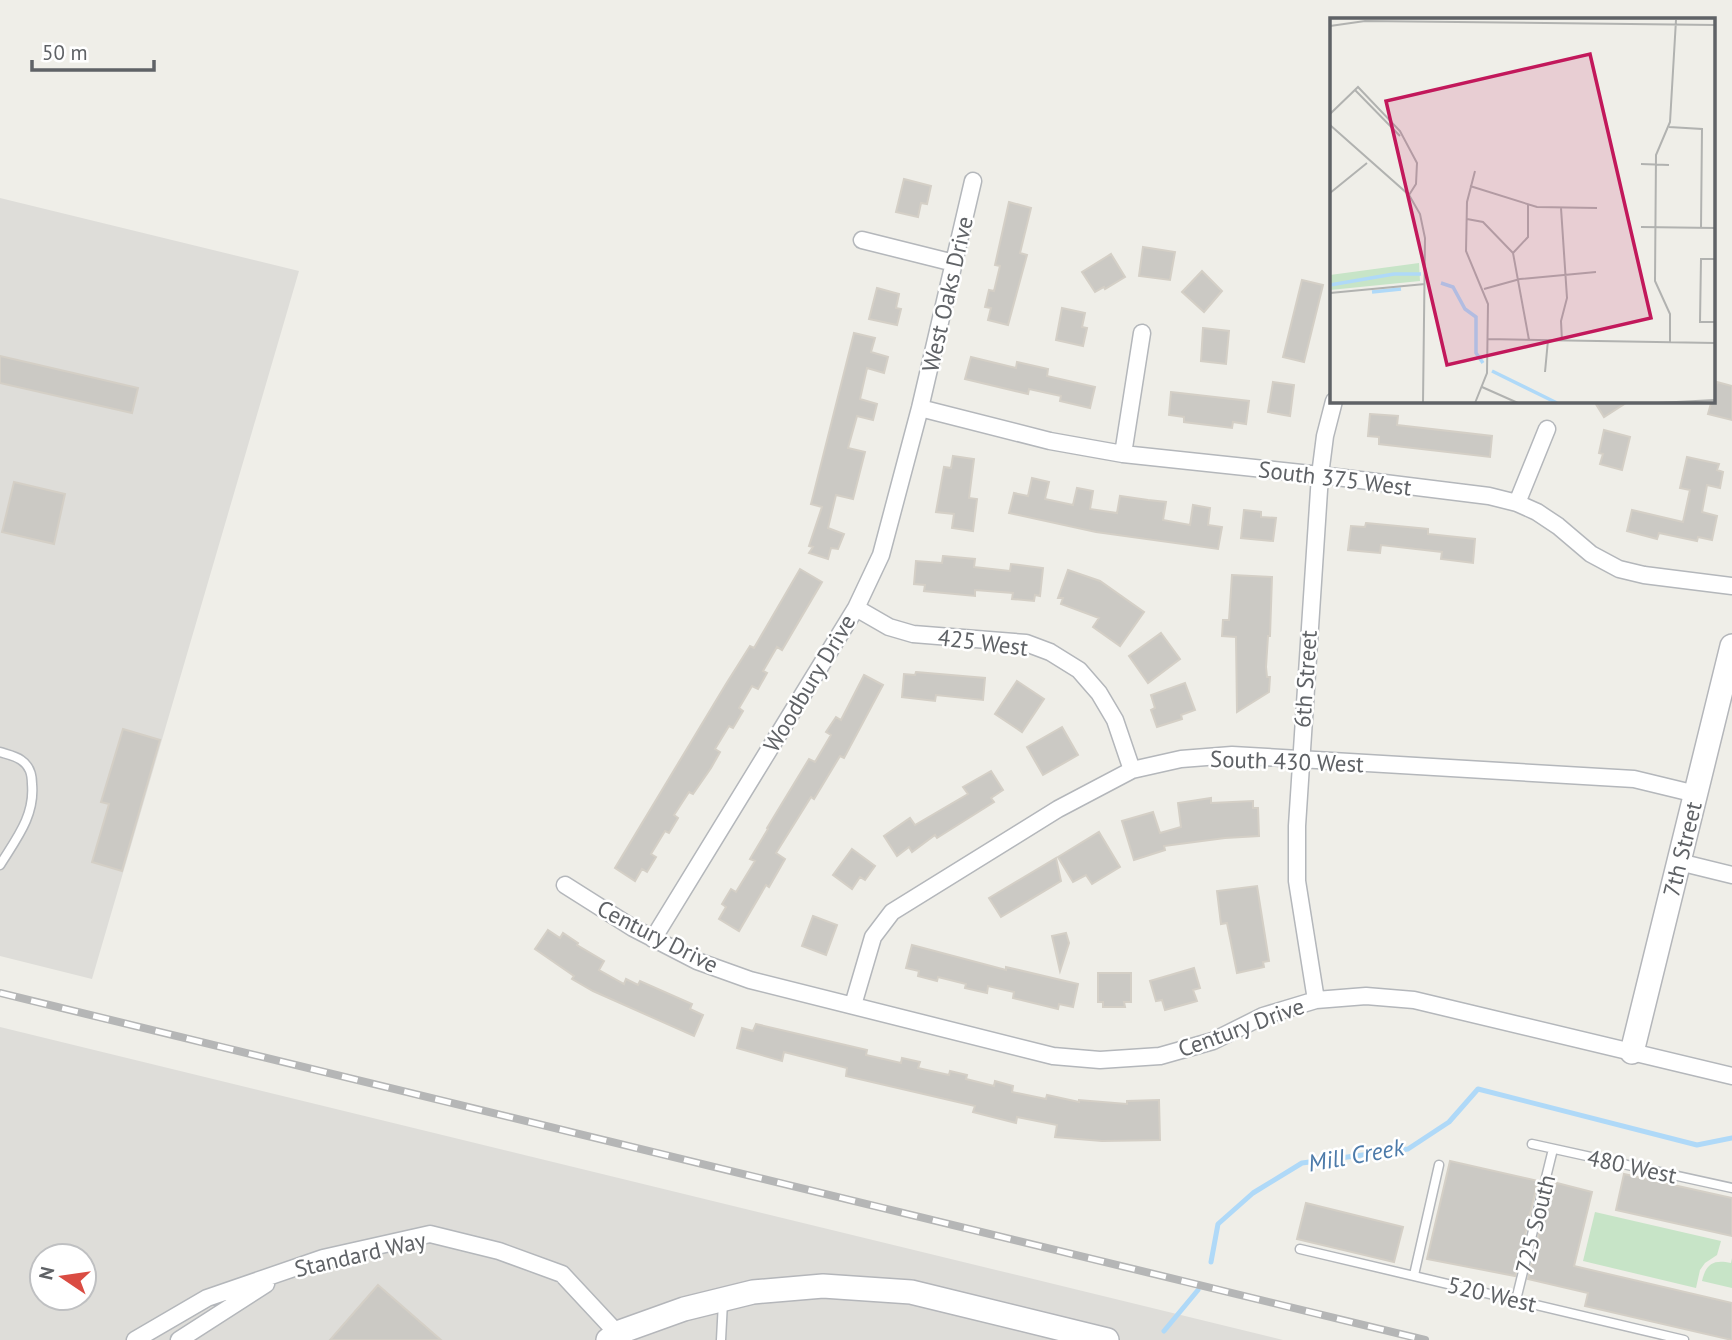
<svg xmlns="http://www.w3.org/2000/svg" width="1732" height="1340" font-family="'PT Sans',sans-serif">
	<rect width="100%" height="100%" fill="#efeee8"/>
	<path fill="#deddd9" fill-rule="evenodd" d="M 0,198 L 299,271 L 92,979 L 0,956 Z
		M 0,1027 L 1283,1340 L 0,1340 ZM 42,1256 L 84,1256 L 84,1298 L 42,1298 Z"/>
	<path fill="#c7e4c7" d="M 1595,1212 L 1721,1241 L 1717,1255 L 1705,1263 L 1700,1270 L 1696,1288 L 1583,1261 Z
		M 1732,1258 L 1732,1288 L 1702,1281 C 1706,1264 1713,1259 1731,1263 Z"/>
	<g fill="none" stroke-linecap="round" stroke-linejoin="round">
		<path stroke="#afd9f8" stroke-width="5" d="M 1211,1262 L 1218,1224 L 1253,1193 L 1302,1163 L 1408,1149 L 1449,1122 L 1478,1089 L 1697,1145 L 1732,1138
			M 1164,1331 L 1198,1290"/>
	</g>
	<path fill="#cbc9c4" stroke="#d4cfc6" stroke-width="2" d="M 904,179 L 931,186 L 927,204 L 921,203 L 918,217 L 896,212 Z
		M 1009,202 L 1031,208 L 1020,253 L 1027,255 L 1008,325 L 988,320 L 991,308 L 985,307 L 989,290 L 994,291 L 1000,266 L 995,265 Z
		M 1143,247 L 1175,252 L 1170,280 L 1139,276 Z
		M 1111,254 L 1125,277 L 1105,289 L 1104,287 L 1095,292 L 1082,272 Z
		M 1202,271 L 1222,291 L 1204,312 L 1182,292 Z
		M 1302,280 L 1323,285 L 1304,362 L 1283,357 Z
		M 877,288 L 899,294 L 896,308 L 901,309 L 897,325 L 869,319 Z
		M 1062,308 L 1085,313 L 1082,327 L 1087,328 L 1083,346 L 1056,340 Z
		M 1203,328 L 1229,331 L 1226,364 L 1201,361 Z
		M 854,333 L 875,338 L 871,352 L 888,357 L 884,373 L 867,368 L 860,399 L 877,404 L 873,420 L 857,416 L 848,448 L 865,452 L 853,499 L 836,495 L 828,528 L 844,534 L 838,549 L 831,548 L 828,559 L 809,553 L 813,547 L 809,546 L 822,507 L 811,504 Z
		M 0,356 L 138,388 L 132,413 L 0,383 Z
		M 971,357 L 1016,368 L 1017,362 L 1048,369 L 1047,376 L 1095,387 L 1090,408 L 1060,401 L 1061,396 L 1029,389 L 1028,394 L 965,379 Z
		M 1273,382 L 1294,385 L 1290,416 L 1268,412 Z
		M 1717,382 L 1732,386 L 1732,420 L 1708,414 Z
		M 1171,392 L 1249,401 L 1246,424 L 1233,422 L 1232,428 L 1184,422 L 1184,417 L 1169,415 Z
		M 1594,401 L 1629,401 L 1604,417 Z
		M 1370,414 L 1398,416 L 1397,425 L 1492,436 L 1490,457 L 1379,444 L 1379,437 L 1368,436 Z
		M 1604,430 L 1630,437 L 1622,470 L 1600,464 L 1603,454 L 1599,453 Z
		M 953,456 L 974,459 L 969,498 L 977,499 L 973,531 L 952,528 L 954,514 L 936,512 L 944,467 L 951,468 Z
		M 1687,457 L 1719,464 L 1717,470 L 1723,472 L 1720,488 L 1707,485 L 1702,512 L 1717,516 L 1712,540 L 1698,537 L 1697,541 L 1659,533 L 1657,539 L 1627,531 L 1632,510 L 1683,522 L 1690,490 L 1680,488 Z
		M 1032,478 L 1049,482 L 1045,499 L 1073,505 L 1077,488 L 1093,491 L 1090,509 L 1117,513 L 1120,496 L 1148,500 L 1166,502 L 1163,520 L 1190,525 L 1193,505 L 1210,508 L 1208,525 L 1222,527 L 1218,549 L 1096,532 L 1009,513 L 1014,493 L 1028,496 Z
		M 14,482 L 65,494 L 54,544 L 2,532 Z
		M 1244,510 L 1261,512 L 1261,517 L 1276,518 L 1273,541 L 1241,538 Z
		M 1366,523 L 1428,529 L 1428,534 L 1475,539 L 1473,563 L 1441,559 L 1442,552 L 1381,545 L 1380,553 L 1348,550 L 1351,526 L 1365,527 Z
		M 943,556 L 975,559 L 974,567 L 1010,571 L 1011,564 L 1043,568 L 1040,596 L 1035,595 L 1034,601 L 1012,599 L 1013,593 L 975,590 L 975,596 L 924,591 L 925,585 L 914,584 L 916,561 L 942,563 Z
		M 800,569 L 822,582 L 782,650 L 777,647 L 763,671 L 767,673 L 758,689 L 752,686 L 739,708 L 743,711 L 733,728 L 729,726 L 715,749 L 720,752 L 711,768 L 693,794 L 689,792 L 674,815 L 678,818 L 669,833 L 665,831 L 651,854 L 656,857 L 647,872 L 642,869 L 635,881 L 615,868 L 726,684 L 750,646 L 754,648 Z
		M 1068,570 L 1100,581 L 1144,612 L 1120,646 L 1093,627 L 1099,618 L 1061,604 L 1063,598 L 1058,598 Z
		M 1232,575 L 1272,577 L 1270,636 L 1268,636 L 1266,667 L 1267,677 L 1270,677 L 1269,692 L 1237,712 L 1236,637 L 1222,636 L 1223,620 L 1229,620 Z
		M 1161,633 L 1180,659 L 1148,683 L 1129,656 Z
		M 916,672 L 985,678 L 983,700 L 936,695 L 935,701 L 902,697 L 904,674 L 915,675 Z
		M 864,675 L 883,685 L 844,758 L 840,756 L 814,799 L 811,797 L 776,853 L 785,859 L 769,887 L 766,885 L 739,931 L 719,919 L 726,907 L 722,904 L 731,889 L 736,892 L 755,861 L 750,859 L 768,829 L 767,828 L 809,759 L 815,762 L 831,735 L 826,732 L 836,717 L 841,720 Z
		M 1017,681 L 1044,699 L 1022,732 L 995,714 Z
		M 1185,683 L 1195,710 L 1181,715 L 1182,719 L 1157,727 L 1151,710 L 1155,708 L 1151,695 Z
		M 1062,727 L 1078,755 L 1043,775 L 1027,747 Z
		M 123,729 L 160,740 L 122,871 L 92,862 L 109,804 L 101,802 Z
		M 991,771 L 1003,790 L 991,798 L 994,802 L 937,838 L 935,835 L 912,852 L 909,847 L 897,856 L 884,836 L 910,818 L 915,825 L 968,794 L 963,787 Z
		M 1211,798 L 1211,803 L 1253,801 L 1253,808 L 1258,808 L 1259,836 L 1225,838 L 1164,846 L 1165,850 L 1134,860 L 1122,821 L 1153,812 L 1160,833 L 1181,827 L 1178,803 Z
		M 1099,832 L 1120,867 L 1092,884 L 1086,875 L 1073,882 L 1058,857 Z
		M 852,849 L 875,866 L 865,880 L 860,877 L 852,889 L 833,875 Z
		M 1056,858 L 1061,881 L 1001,917 L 989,898 Z
		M 1257,886 L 1269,961 L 1263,962 L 1264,967 L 1237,973 L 1227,923 L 1221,924 L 1217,891 Z
		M 813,916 L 837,925 L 826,955 L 802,946 Z
		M 548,930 L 560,938 L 563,933 L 578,943 L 577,945 L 604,961 L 599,970 L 624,984 L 626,979 L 638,985 L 640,981 L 692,1004 L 690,1009 L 703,1015 L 694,1036 L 593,991 L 572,979 L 574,976 L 535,949 Z
		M 1066,933 L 1069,943 L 1060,971 L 1052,936 Z
		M 912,945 L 1006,970 L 1006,967 L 1078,984 L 1073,1007 L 1059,1004 L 1058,1009 L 1013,998 L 1014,992 L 988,986 L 987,993 L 965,988 L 966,984 L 938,977 L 937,981 L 918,976 L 919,971 L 906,968 Z
		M 1194,968 L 1200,988 L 1193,990 L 1197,1001 L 1165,1010 L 1162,1000 L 1156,1001 L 1150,981 Z
		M 1098,973 L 1131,973 L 1131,1002 L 1124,1002 L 1125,1007 L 1103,1007 L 1103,1002 L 1098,1002 Z
		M 756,1024 L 867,1050 L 866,1055 L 901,1063 L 902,1058 L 920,1062 L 918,1068 L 949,1075 L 950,1071 L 967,1075 L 966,1079 L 994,1086 L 995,1081 L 1013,1086 L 1012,1092 L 1046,1099 L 1047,1095 L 1079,1102 L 1079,1100 L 1127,1104 L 1127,1101 L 1159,1100 L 1160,1140 L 1102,1141 L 1055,1137 L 1057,1125 L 1017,1117 L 1016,1123 L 973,1112 L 975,1106 L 846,1076 L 847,1068 L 784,1052 L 782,1061 L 737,1048 L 742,1028 L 753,1031 Z
		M 1450,1161 L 1538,1181 L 1515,1276 L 1427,1259 Z
		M 1624,1174 L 1732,1198 L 1732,1236 L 1616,1210 Z
		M 1557,1183 L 1592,1192 L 1574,1266 L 1732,1303 L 1732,1340 L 1585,1306 L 1588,1293 L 1528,1279 L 1551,1184 L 1556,1185 Z
		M 1306,1203 L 1403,1227 L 1394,1262 L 1297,1239 Z
		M 378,1285 L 441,1340 L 330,1340 Z"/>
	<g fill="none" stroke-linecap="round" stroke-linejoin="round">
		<g stroke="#b4b7bb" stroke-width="11">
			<path id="lane" d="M 0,752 C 6,754 16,756 21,760 C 30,766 32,774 32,784 C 35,816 16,839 0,865
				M 1532,1144 L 1732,1188
				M 1300,1249 L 1684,1340
				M 1414,1275 L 1439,1165
				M 1516,1300 L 1553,1149
				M 721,1340 L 723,1302"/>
		</g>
		<g stroke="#b4b7bb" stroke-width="19">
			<path id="street" d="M 862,240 L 954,263
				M 920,408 L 1050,441 L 1123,454 L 1320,475 L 1489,496 L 1517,503 L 1537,512 L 1558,526 L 1591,554 L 1619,569 L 1644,575 L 1732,586
				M 1123,454 L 1142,333
				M 1517,503 L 1547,429
				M 856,608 L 889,627 L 913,634 L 1026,643 L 1050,652 L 1079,670 L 1099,693 L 1115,720 L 1132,770
				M 1679,862 L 1732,875
				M 565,885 L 633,928 L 697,961 L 750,980 L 1053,1056 L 1100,1060 L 1160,1056 L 1213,1041 L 1263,1016 L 1316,1000 L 1366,996 L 1414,1000 L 1732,1076
				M 653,939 L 856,608 L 881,555 L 920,408 L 973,181
				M 1316,1000 L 1297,881 L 1297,826 L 1320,475 L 1325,436 L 1334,401
				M 853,1005 L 873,937 L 892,912 L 1058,809 L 1132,770 L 1181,759 L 1232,755 L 1634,779 L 1696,794
				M 135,1340 L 207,1298 L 323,1258 L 430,1234 L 499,1251 L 562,1274 L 617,1333
				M 179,1340 L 266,1284"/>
		</g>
		<g stroke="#b4b6ba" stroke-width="26">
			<path id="secondary" d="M 1632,1052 L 1732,646
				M 608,1340 L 617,1333 L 684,1309 L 753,1292 L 823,1286 L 911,1292 L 1107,1340"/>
		</g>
		<use href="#lane" stroke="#fff" stroke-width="8"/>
		<use href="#street" stroke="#fff" stroke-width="16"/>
		<use href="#secondary" stroke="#fff" stroke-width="23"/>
		<g stroke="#b5b6b6" stroke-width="8">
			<path id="rail" d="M 0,993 L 1425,1340"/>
		</g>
		<use href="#rail" stroke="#fff" stroke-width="5" stroke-dasharray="16" stroke-linecap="butt"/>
	</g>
	<g text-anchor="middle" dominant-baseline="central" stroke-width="5" stroke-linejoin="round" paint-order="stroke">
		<g font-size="23" fill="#5f6266" stroke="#fff">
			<text transform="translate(947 294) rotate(-77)">West Oaks Drive</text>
			<text transform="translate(1335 478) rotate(7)">South 375 West</text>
			<text transform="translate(983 642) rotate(7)">425 West</text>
			<text transform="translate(1305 679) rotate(-86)">6th Street</text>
			<text transform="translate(809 683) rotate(-59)">Woodbury Drive</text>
			<text transform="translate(1287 761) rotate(2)">South 430 West</text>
			<text transform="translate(1682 849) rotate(-76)">7th Street</text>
			<text transform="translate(658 936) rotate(27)">Century Drive</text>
			<text transform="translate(1241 1027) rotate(-20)">Century Drive</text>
			<text transform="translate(1632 1166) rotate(12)">480 West</text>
			<text transform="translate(1535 1224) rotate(-76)">725 South</text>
			<text transform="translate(360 1254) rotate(-13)">Standard Way</text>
			<text transform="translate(1492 1294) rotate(13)">520 West</text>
		</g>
		<g font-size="24" font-style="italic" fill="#4c7aa9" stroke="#fff">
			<text transform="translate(1356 1155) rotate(-10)">Mill Creek</text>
		</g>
	</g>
	<g transform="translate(1330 18)">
		<rect width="385" height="385" fill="#efeee8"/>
		<path d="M 89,245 L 90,263 L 0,272 L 0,257 Z" fill="#c7e4c7"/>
		<path fill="none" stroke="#afd9f8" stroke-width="3.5" d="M 111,265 L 123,269 L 135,291 L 146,299 L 146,335 L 153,345M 0,267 L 64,256 L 91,256M 42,274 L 71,271M 162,353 L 227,385"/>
		<path fill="none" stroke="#b1b2b0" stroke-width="2" d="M 0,8 L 35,3 L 385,7M 25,72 L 70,118M 0,96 L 28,69 L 70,113 L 87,145 L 86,166 L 79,177M 0,107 L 79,177 L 90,196 L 95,220 L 93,385M 339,109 L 372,111 L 371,210M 311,146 L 339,147M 140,168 L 207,189 L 267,190M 0,175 L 37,145M 231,190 L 237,280 L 231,303 L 232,323M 137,201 L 153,204 L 183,235 L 199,322M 311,209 L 385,210M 183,235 L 198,219 L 198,187M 385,241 L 371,241 L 370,304 L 385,304M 154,271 L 190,261 L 266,254M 0,275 L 95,266M 157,321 L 385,325M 340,325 L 340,296 L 325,263 L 326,137 L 340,104 L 346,2M 215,354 L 218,322M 152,369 L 188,385M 145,385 L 157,355 L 158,286 L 136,233 L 137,184 L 145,153M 291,385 L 318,385M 327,385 L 385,382"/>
		<path fill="#c2185b" fill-opacity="0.15" stroke="#c2185b" stroke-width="3.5" d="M 260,36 L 321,300 L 117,347 L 56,83 Z"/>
		<rect width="385" height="385" fill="none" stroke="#5f6266" stroke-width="3.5"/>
	</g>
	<g transform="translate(63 1277) rotate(283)"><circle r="33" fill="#ffffff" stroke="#bfc0c2" stroke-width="2"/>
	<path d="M0-5L12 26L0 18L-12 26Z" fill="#da4c43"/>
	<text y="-10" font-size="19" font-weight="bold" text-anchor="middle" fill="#5f6266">N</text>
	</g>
	<path d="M32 60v10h122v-10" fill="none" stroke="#5f6266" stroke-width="3.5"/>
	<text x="42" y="60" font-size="21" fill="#5f6266" stroke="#ffffff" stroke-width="5" paint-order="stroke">50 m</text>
</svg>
